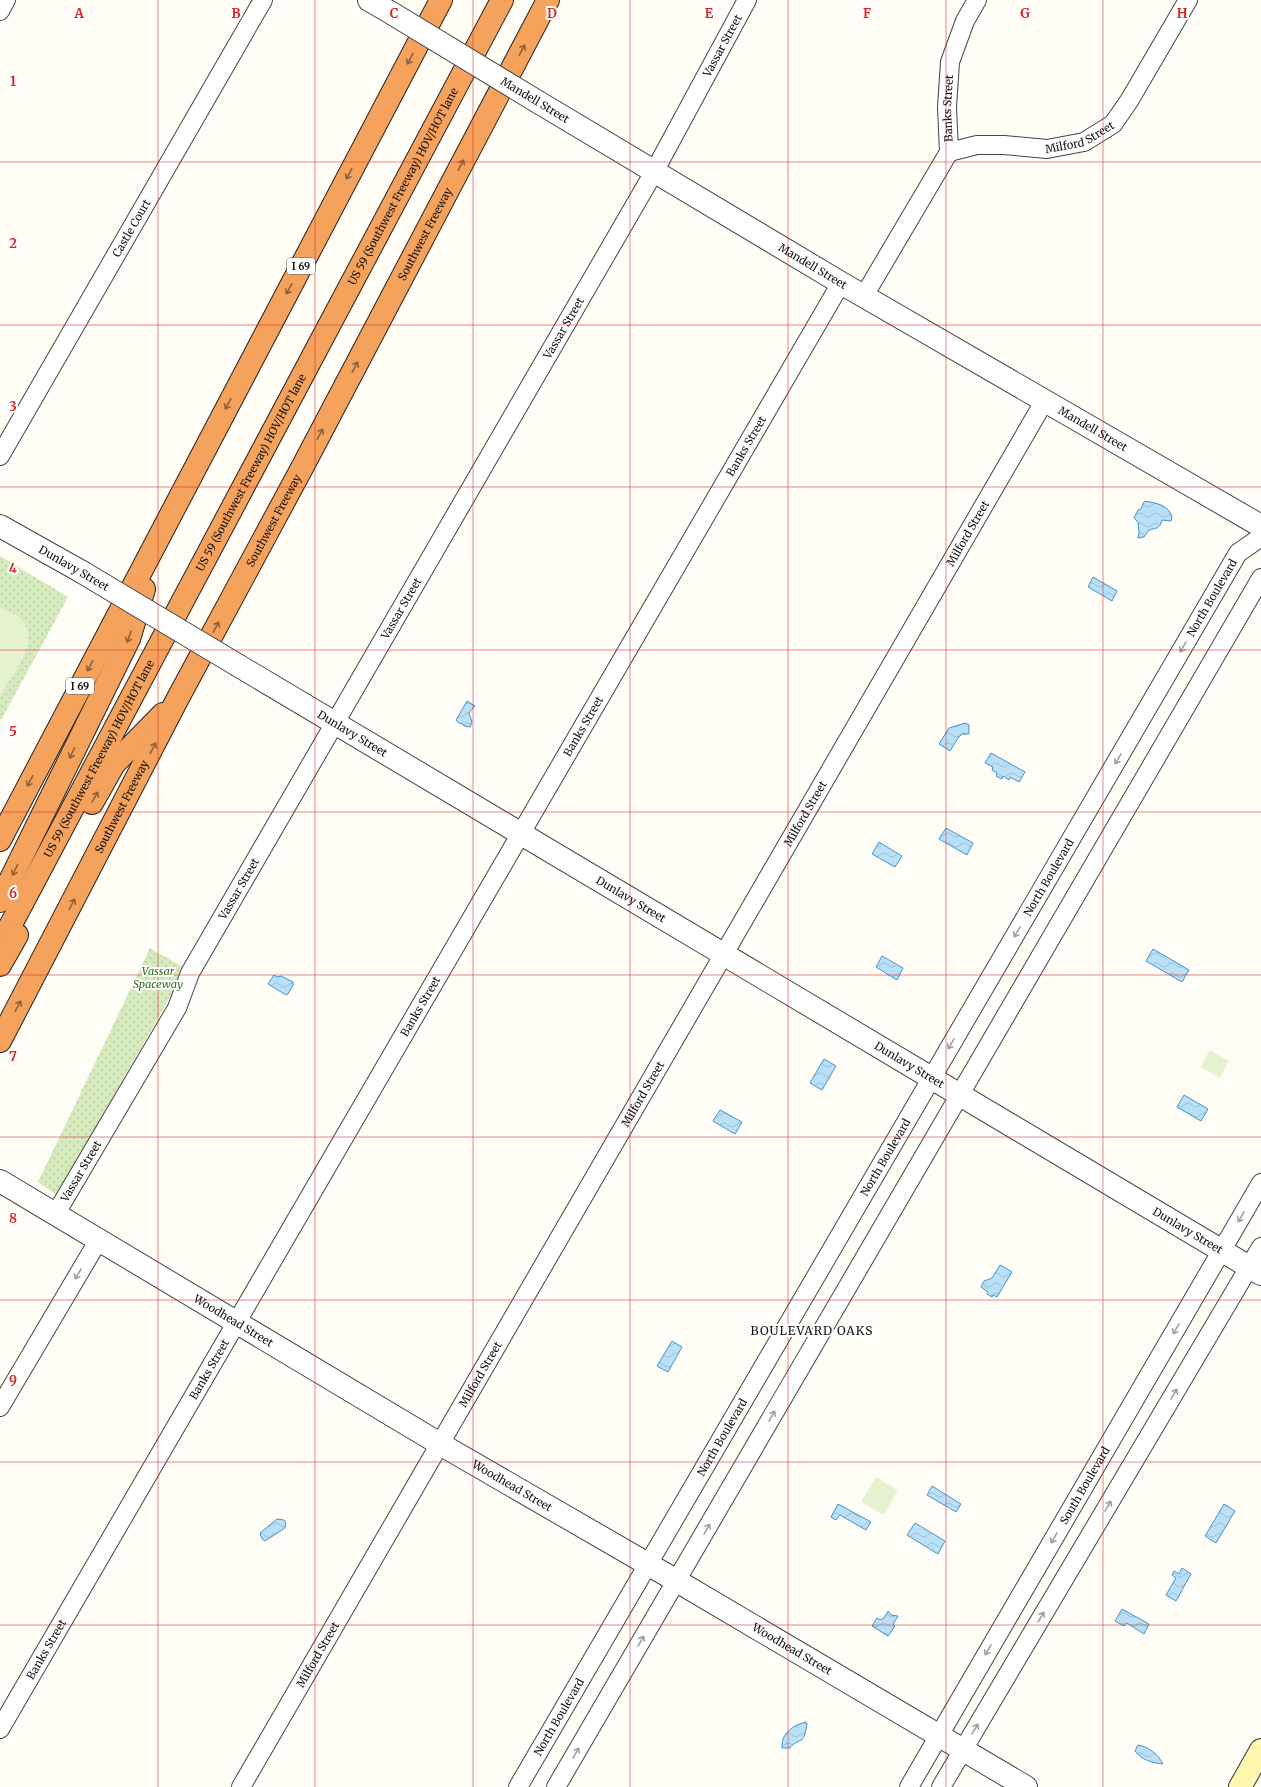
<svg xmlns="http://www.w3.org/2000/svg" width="1261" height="1787" font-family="Merriweather,serif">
	<defs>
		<pattern id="green-dots" width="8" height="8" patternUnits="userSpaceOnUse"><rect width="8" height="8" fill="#d5ebbd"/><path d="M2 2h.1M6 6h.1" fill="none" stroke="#b6c8a1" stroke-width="1.8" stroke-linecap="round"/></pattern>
		<pattern id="water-waves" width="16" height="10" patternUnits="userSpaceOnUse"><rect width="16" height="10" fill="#b9e0f7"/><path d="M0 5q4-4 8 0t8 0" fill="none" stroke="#9ebfd3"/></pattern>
	</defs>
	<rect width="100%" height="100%" fill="#fffdf5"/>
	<path fill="url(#green-dots)" d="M 0,556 L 68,597 L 0,722 Z
		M 150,948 L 186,969 L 57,1195 L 38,1182 Z"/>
	<path fill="#e6f2cf" d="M 0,607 C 6,610 14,613 19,617 C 44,640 13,674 0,695 Z
		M 1210,1050 L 1229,1061 L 1220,1078 L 1200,1067 Z
		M 876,1477 L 898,1490 L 884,1515 L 861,1502 Z"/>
	<path fill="url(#water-waves)" stroke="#3f96cf" d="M 1145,501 C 1156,503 1169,505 1172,517 L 1171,521 L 1162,520 C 1160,529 1156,528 1149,530 L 1144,537 L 1138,538 L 1139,533 L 1138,522 L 1134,518 L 1138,510 L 1141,509 L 1144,502 Z
		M 1093,577 L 1117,591 L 1112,601 L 1088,587 Z
		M 467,701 L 475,706 L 469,713 L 472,722 L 470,727 L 464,726 L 463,724 L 459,723 L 456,720 Z
		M 965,723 L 969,725 L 969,734 L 962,734 L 958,738 L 950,751 L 939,744 L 949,728 Z
		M 991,753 L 1025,772 L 1019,782 L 1010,777 L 1009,780 L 1003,776 L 1002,779 L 996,776 L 997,773 L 992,770 L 993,767 L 985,763 Z
		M 946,828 L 973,843 L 967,855 L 939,839 Z
		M 879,842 L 902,856 L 895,867 L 872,854 Z
		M 1153,949 L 1189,970 L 1182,982 L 1146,961 Z
		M 882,956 L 903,968 L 897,980 L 876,967 Z
		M 274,975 L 277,977 L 281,976 L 293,982 L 293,985 L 288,994 L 286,995 L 268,984 Z
		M 824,1059 L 836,1066 L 822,1090 L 810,1083 Z
		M 1184,1095 L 1208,1109 L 1201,1121 L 1177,1107 Z
		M 720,1110 L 742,1122 L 735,1134 L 713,1121 Z
		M 1000,1265 L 1012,1272 L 997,1297 L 993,1295 L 992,1297 L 987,1294 L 988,1292 L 981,1287 L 984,1281 L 992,1278 Z
		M 672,1341 L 682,1347 L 668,1372 L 657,1366 Z
		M 932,1486 L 961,1504 L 956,1512 L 927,1495 Z
		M 838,1504 L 871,1522 L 866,1530 L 840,1515 L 836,1520 L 831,1517 Z
		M 1224,1504 L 1235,1511 L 1216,1543 L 1205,1536 Z
		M 277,1519 L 284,1520 L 286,1523 L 285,1528 L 265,1541 L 262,1539 L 260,1533 Z
		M 915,1523 L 945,1541 L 938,1554 L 907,1535 Z
		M 1182,1568 L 1191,1574 L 1176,1601 L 1166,1595 L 1176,1578 L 1172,1575 L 1174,1571 L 1179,1574 Z
		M 1122,1609 L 1149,1624 L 1144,1634 L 1127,1623 L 1124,1626 L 1115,1621 Z
		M 888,1611 L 891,1615 L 898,1616 L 893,1624 L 895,1626 L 888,1636 L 872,1626 L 877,1618 L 880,1620 L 884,1618 Z
		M 806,1722 L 807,1724 C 803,1748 801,1735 790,1748 L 782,1748 C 781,1733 793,1725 806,1722 Z
		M 1138,1745 C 1149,1747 1158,1754 1163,1764 C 1153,1763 1141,1760 1135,1751 Z"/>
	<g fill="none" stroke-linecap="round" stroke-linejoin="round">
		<g stroke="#444" stroke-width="20">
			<g id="minor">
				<path d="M 0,11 L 6,0"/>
				<path id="s1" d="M 949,152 L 977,145 L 1004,145 L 1047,149 L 1084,142 L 1113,124 L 1129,101 L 1188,0"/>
				<path id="s2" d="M 864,296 L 949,152 L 947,107 L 950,62 L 965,21 L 977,0"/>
				<path id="s3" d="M 0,456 L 263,0"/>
				<path id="s4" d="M 55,1215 L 177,1008 L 190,973 L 654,172 L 747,0"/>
				<path d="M 0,1407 L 98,1241"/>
				<path id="s5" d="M 0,1729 L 841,283"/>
				<path id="s6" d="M 241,1787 L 1045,400"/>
				<path id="s7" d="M 518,1787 L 1238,553 L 1261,537"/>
				<path d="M 556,1787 L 1261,578"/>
				<path id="s8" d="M 909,1787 L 1261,1183"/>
				<path d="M 941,1787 L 1261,1247"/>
			</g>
		</g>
		<g stroke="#444" stroke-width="24">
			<g id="tertiary">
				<path d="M 369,0 L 393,14"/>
				<path id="s9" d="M 538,102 L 841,283 L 1261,526"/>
				<path d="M 0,526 L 82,572"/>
				<path id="s10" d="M 239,666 L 1261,1274"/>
				<path id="s11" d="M 0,1181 L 440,1444 L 677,1581 L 1026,1787"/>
			</g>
		</g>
		<g stroke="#333" stroke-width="24">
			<path id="secondary" d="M 1240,1787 L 1261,1750"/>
		</g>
		<g stroke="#222" stroke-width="24">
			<g id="motorway">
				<path d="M 92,803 L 114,764 L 163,714"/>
				<path d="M 0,840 L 441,0"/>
				<path d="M 0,901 L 129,639 L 144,589"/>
				<path id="s12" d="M 0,945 L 502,0"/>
				<path d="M 0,965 L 17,935"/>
				<path id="s13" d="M 0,1041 L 178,698 L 303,466 L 548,0"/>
			</g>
		</g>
		<use href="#minor" stroke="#fff" stroke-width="18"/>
		<use href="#tertiary" stroke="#fff" stroke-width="22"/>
		<use href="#secondary" stroke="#fff6b0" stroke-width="22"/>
		<use href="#motorway" stroke="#f5a25d" stroke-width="22"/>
		<g stroke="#444" stroke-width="24" stroke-linecap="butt">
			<path id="tertiary-bridge" d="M 393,14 L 538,102
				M 82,572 L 239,666"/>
		</g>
		<use href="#tertiary-bridge" stroke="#fff" stroke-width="22"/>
	</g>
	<defs><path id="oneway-shaft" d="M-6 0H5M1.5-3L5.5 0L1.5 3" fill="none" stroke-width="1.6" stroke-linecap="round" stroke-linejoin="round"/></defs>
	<g stroke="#8e613b">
		<use href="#oneway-shaft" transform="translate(522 50) rotate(-62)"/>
		<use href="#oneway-shaft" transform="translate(410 59) rotate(118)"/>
		<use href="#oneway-shaft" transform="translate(461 165) rotate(-62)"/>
		<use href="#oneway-shaft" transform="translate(349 174) rotate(118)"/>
		<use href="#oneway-shaft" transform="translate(289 289) rotate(118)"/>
		<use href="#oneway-shaft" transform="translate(355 367) rotate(-62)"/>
		<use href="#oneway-shaft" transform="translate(228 404) rotate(118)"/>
		<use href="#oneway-shaft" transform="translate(320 434) rotate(-62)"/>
		<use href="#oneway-shaft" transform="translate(216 627) rotate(-62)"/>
		<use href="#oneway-shaft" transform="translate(129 637) rotate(110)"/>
		<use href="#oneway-shaft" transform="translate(90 666) rotate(118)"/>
		<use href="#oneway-shaft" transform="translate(153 748) rotate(-63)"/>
		<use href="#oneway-shaft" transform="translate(72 753) rotate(116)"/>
		<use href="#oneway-shaft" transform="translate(30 781) rotate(118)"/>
		<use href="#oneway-shaft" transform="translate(95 797) rotate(-60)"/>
		<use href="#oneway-shaft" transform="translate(15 870) rotate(116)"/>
		<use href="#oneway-shaft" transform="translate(72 904) rotate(-62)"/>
		<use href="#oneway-shaft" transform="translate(18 1006) rotate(-62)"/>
	</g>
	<g stroke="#a0a0a0">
		<use href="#oneway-shaft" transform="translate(1183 647) rotate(120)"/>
		<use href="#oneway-shaft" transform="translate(1118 759) rotate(120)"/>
		<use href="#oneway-shaft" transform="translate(1017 932) rotate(120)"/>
		<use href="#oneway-shaft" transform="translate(951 1044) rotate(120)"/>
		<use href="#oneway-shaft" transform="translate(1241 1217) rotate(120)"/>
		<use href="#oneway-shaft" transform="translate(78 1274) rotate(121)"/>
		<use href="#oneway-shaft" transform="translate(1176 1329) rotate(120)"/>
		<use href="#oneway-shaft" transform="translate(1174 1394) rotate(-59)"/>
		<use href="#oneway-shaft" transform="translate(772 1416) rotate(-60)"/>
		<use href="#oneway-shaft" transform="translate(1108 1506) rotate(-59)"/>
		<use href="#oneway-shaft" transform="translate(707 1529) rotate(-60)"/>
		<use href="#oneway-shaft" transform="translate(1054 1538) rotate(120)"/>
		<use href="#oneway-shaft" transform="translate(1041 1617) rotate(-59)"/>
		<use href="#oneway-shaft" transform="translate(641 1641) rotate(-60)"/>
		<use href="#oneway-shaft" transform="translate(988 1650) rotate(120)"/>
		<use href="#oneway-shaft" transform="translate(975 1729) rotate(-59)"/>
		<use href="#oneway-shaft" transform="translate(576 1753) rotate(-60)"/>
	</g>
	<path fill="none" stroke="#d62828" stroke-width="1" stroke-opacity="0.55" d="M 158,0 L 158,1787M 315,0 L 315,1787M 473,0 L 473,1787M 630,0 L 630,1787M 788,0 L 788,1787M 946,0 L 946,1787M 1103,0 L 1103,1787M 0,162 L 1261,162M 0,325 L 1261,325M 0,487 L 1261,487M 0,650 L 1261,650M 0,812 L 1261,812M 0,975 L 1261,975M 0,1137 L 1261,1137M 0,1300 L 1261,1300M 0,1462 L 1261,1462M 0,1625 L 1261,1625"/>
	<g text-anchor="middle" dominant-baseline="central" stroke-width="4" stroke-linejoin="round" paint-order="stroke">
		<g fill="#fff" stroke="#585858" stroke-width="1">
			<rect x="287" y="258" width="28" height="16" rx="3"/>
			<rect x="66" y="678" width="28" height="16" rx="3"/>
		</g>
		<g font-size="10" font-weight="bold" fill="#111">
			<text x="301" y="266">I 69</text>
			<text x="80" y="686">I 69</text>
		</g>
		<g font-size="11" fill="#111" stroke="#fff">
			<text stroke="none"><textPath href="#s4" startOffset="1347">Vassar Street</textPath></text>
			<text transform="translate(535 100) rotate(31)">Mandell Street</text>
			<text stroke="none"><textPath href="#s2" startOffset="211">Banks Street</textPath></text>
			<text stroke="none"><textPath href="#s1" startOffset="134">Milford Street</textPath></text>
			<text stroke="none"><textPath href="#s12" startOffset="859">US 59 (Southwest Freeway) HOV/HOT lane</textPath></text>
			<text stroke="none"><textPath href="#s3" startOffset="263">Castle Court</textPath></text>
			<text stroke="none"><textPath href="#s13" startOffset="912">Southwest Freeway</textPath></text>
			<text stroke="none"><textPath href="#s9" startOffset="320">Mandell Street</textPath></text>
			<text stroke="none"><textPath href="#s4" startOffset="1023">Vassar Street</textPath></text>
			<text stroke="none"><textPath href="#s9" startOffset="644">Mandell Street</textPath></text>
			<text stroke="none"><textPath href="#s5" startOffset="1484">Banks Street</textPath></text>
			<text stroke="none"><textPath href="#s12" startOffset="535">US 59 (Southwest Freeway) HOV/HOT lane</textPath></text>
			<text stroke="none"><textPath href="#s13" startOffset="588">Southwest Freeway</textPath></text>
			<text stroke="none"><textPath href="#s6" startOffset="1449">Milford Street</textPath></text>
			<text transform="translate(74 568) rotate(30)">Dunlavy Street</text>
			<text stroke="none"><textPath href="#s7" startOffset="1377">North Boulevard</textPath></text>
			<text stroke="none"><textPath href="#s4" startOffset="699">Vassar Street</textPath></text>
			<text stroke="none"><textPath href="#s5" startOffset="1160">Banks Street</textPath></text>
			<text stroke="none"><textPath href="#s10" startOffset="132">Dunlavy Street</textPath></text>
			<text stroke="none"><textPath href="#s12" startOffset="211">US 59 (Southwest Freeway) HOV/HOT lane</textPath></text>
			<text stroke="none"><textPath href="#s13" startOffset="264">Southwest Freeway</textPath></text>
			<text stroke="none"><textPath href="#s6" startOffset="1125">Milford Street</textPath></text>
			<text stroke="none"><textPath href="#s7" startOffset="1053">North Boulevard</textPath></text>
			<text stroke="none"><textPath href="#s4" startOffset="375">Vassar Street</textPath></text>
			<text stroke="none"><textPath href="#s10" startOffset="456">Dunlavy Street</textPath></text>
			<text stroke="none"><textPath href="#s5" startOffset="836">Banks Street</textPath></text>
			<text stroke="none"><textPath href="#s10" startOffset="780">Dunlavy Street</textPath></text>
			<text stroke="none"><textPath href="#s6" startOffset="801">Milford Street</textPath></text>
			<text stroke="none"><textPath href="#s7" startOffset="729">North Boulevard</textPath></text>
			<text stroke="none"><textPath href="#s4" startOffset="51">Vassar Street</textPath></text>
			<text stroke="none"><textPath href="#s10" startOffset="1104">Dunlavy Street</textPath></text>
			<text stroke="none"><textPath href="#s11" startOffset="272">Woodhead Street</textPath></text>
			<text stroke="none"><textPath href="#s5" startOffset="416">Banks Street</textPath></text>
			<text stroke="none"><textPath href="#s6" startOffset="477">Milford Street</textPath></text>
			<text stroke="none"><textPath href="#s7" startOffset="405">North Boulevard</textPath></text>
			<text stroke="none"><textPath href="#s11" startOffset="596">Woodhead Street</textPath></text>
			<text stroke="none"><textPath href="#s8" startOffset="349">South Boulevard</textPath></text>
			<text stroke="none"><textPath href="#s5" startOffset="92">Banks Street</textPath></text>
			<text stroke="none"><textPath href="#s11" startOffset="920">Woodhead Street</textPath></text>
			<text stroke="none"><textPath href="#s6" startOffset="153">Milford Street</textPath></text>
			<text stroke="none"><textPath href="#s7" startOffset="81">North Boulevard</textPath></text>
		</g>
		<g font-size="11" font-style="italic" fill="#2f6b1f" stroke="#fff">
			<text x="158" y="971">Vassar<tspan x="158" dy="13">Spaceway</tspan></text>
		</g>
		<g font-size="12" letter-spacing="1" fill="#111" stroke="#fff">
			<text x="812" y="1330">BOULEVARD OAKS</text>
		</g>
	</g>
	<g font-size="13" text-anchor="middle" font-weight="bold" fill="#d62828" stroke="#fff" stroke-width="4" stroke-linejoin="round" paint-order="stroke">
		<text x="79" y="18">A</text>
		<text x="236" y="18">B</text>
		<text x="394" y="18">C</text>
		<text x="552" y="18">D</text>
		<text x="709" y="18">E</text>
		<text x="867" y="18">F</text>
		<text x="1025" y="18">G</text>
		<text x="1182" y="18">H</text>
		<text x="13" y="86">1</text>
		<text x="13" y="248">2</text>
		<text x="13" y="411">3</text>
		<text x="13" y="573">4</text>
		<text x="13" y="736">5</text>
		<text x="13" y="898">6</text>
		<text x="13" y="1061">7</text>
		<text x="13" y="1223">8</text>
		<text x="13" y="1385">9</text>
	</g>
</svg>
